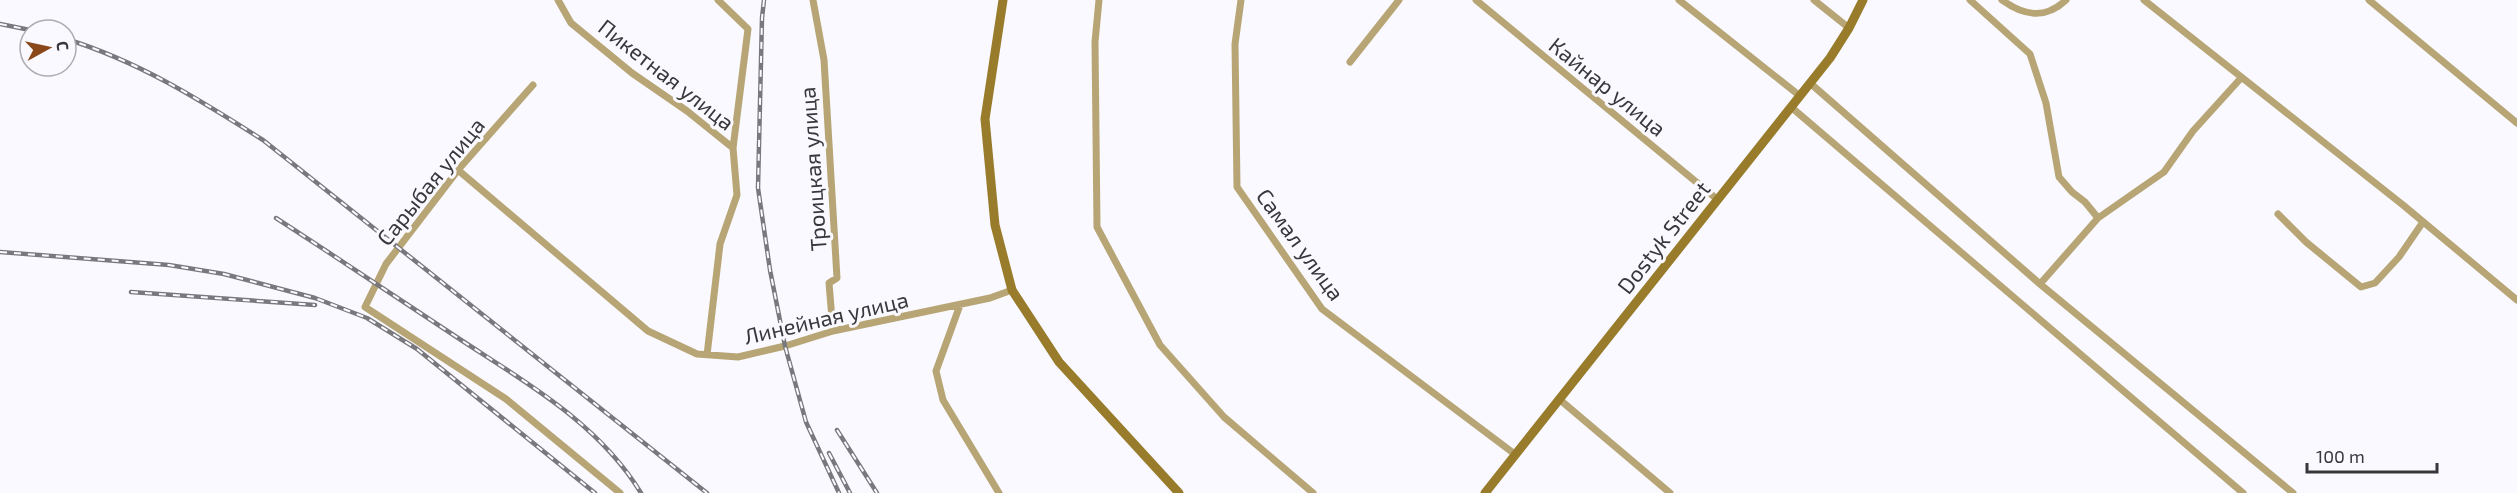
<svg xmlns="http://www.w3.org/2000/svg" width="2517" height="493" font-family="'Exo 2',sans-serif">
	<rect width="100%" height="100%" fill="#f9f9ff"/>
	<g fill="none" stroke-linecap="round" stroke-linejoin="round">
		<path stroke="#b8a575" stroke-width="7" d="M 558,0 L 571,23 L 632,73 L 687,111 L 733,148
			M 813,0 L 824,60 L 837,278 L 829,283 L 833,331
			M 1099,0 L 1095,42 L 1097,227 L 1160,345 L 1224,417 L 1313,493
			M 1241,0 L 1235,44 L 1237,187 L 1322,309 L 1516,455
			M 1476,0 L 1718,200
			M 1679,0 L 1800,96
			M 1814,0 L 1849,28
			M 1970,0 L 2030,54 L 2046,103 L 2059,177 L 2072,192 L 2085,202 L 2098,218
			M 2002,0 C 2024,16 2045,20 2066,0
			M 2144,0 L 2403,205 L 2517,300
			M 2369,0 L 2517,123
			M 1350,62 L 1399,0
			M 1810,83 L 2040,284 L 2293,493
			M 533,85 L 458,170 L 386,264 L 365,307 L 506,399 L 620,493
			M 1791,107 L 2243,493
			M 458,170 L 648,331 L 697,354 L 738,357 L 785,346 L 833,331 L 990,298 L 1012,290
			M 2278,214 L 2306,242 L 2361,287 L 2375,283 L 2399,257 L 2423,222
			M 2040,284 L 2098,218 L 2164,172 L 2193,131 L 2241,78
			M 960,305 L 936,371 L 943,400 L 999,493
			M 707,355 L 720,244 L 737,195 L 733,148 L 748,29 L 718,0
			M 1559,399 L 1670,493"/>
		<path stroke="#987c2b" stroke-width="9" d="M 1003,0 L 985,119 L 995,225 L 1012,290 L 1059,362 L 1179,493
			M 1485,493 L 1830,58 L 1849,28 L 1863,0"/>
		<g stroke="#79797d" stroke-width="4.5">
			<path id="rail" d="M 764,0 L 762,18 L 758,188 L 770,270 L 785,346 L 806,422 L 839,493
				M 0,24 L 30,30
				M 66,39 C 138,61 200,100 263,140 L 707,493
				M 276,218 C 336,257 396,297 455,336 C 523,381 598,422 641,493
				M 0,252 L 169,265 L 224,274 L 315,298 L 367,318 L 417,349 L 595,493
				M 131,292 L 315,305
				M 837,430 L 877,493
				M 829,453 L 850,493"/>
		</g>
		<use href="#rail" stroke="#f9f9ff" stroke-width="2" stroke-dasharray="7" stroke-linecap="butt"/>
	</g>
	<g text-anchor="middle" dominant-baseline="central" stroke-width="6" stroke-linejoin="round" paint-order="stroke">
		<g font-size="22" fill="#38383b" stroke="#f9f9ff">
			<text transform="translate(667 74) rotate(38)">Пикетная улица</text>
			<text transform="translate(1608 86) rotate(39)">Кайнар улица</text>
			<text transform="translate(812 169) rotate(-94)">Троицкая улица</text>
			<text transform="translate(430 181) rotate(-51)">Сарыбая улица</text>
			<text transform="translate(1663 237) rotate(-52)">Dostyk Street</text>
			<text transform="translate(1301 244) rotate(54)">Самал улица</text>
			<text transform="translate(826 317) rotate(-13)">Линейная улица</text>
		</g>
	</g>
	<g transform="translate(48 48) rotate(82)"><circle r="28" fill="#f9f9ff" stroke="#acacb1" stroke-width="1.5"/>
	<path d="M0-4.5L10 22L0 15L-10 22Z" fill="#8a4719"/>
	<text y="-9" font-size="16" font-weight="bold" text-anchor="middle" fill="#38383b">С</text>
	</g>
	<path d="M2307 463v9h130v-9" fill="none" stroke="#38383b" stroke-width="3"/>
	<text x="2316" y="463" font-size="18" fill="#38383b" stroke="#f9f9ff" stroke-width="4.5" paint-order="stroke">100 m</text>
</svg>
